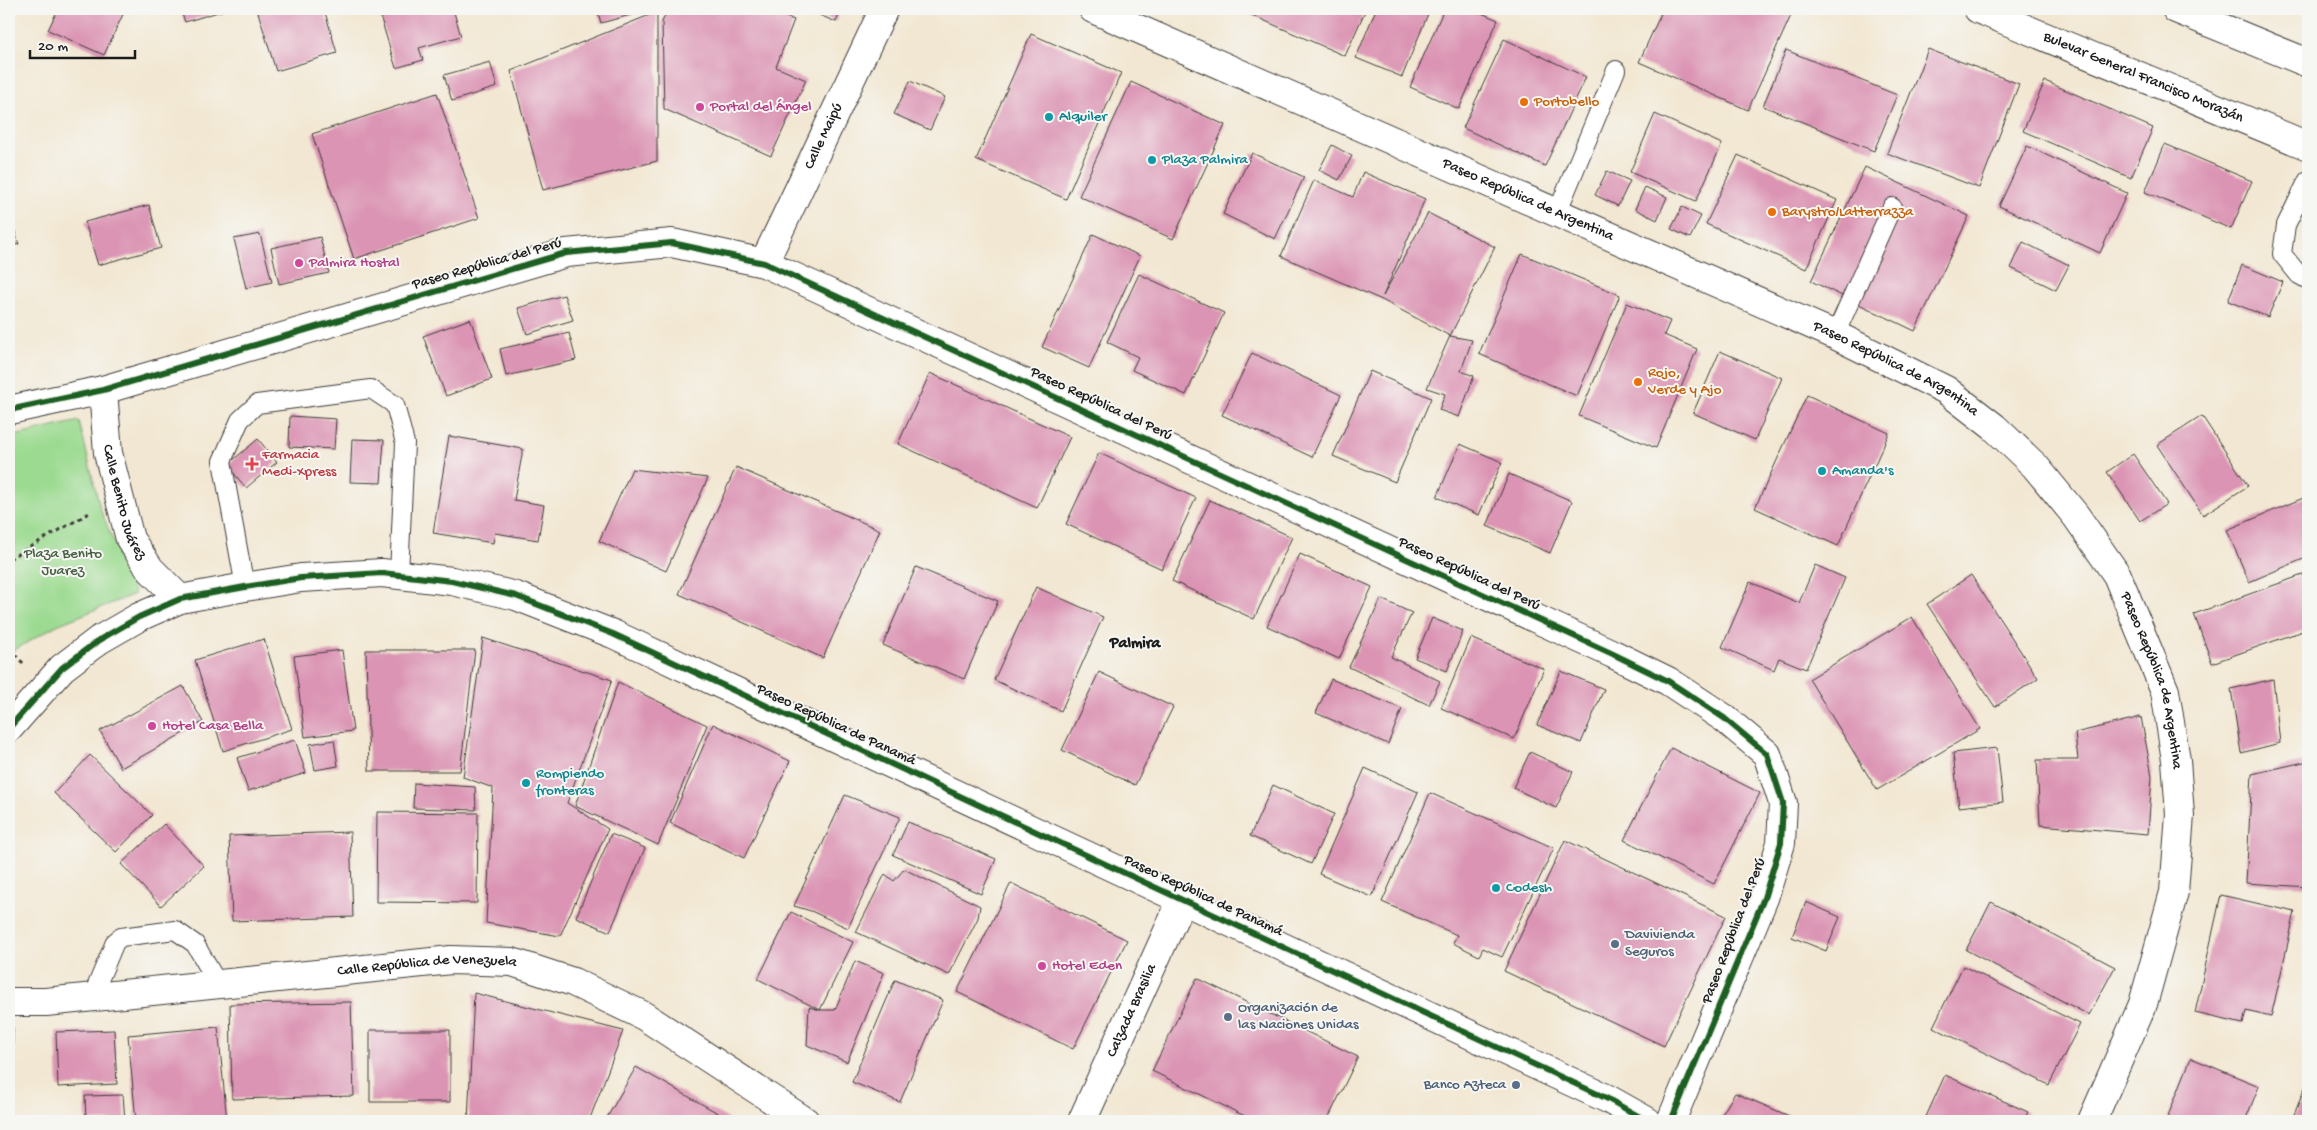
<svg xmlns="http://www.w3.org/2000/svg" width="2317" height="1130" font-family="'Gochi Hand',sans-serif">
	<rect width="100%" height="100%" fill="#f6f6f2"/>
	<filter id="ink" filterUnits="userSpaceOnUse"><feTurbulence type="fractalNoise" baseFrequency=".02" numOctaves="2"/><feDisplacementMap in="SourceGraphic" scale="10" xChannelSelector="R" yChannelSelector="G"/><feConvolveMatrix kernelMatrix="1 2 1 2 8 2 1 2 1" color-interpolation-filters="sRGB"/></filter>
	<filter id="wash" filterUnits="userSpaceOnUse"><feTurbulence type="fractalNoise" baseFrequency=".0096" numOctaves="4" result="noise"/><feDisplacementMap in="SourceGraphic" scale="20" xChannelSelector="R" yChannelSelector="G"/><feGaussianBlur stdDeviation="1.12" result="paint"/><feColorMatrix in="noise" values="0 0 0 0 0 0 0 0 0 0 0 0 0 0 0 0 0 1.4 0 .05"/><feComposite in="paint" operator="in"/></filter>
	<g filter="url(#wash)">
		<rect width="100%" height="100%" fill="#f2e7d2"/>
		<path fill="#9bda90" stroke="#5c7b56" d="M 79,421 L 100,508 L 135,594 L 57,625 L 9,653 L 9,437 Z"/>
		<g id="blocks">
			<path fill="#db94b4" d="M 58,9 L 122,9 L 125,10 L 104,55 L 48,30 Z
				M 180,9 L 228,9 L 185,22 Z
				M 257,9 L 324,9 L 337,53 L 276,71 Z
				M 378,9 L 453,9 L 461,36 L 419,48 L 423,60 L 396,68 Z
				M 597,9 L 644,9 L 645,11 L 601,23 Z
				M 668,9 L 765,9 L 794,20 L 776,67 L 806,80 L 771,156 L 664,109 L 662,22 Z
				M 805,9 L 842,9 L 836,22 Z
				M 1249,9 L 1366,9 L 1345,56 L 1247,13 Z
				M 1376,9 L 1430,9 L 1402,77 L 1356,58 Z
				M 1444,9 L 1472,9 L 1498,20 L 1459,109 L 1410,87 Z
				M 1663,9 L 1794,9 L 1748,110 L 1639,62 Z
				M 657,12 L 657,161 L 543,190 L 511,71 Z
				M 1031,34 L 1121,73 L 1066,199 L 976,160 Z
				M 1504,39 L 1586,77 L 1545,166 L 1463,128 Z
				M 1928,49 L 2019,84 L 1979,188 L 1887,153 Z
				M 1786,50 L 1897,95 L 1874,151 L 1763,106 Z
				M 490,62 L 497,87 L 452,101 L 444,75 Z
				M 910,81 L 945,97 L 930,130 L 894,114 Z
				M 2045,81 L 2153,128 L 2131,178 L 2023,131 Z
				M 1131,82 L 1225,125 L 1173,239 L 1079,196 Z
				M 437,93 L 479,218 L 354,259 L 312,134 Z
				M 1655,114 L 1722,144 L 1696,201 L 1630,172 Z
				M 2165,144 L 2252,181 L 2231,229 L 2145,192 Z
				M 1332,145 L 1352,156 L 1339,180 L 1319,170 Z
				M 2027,146 L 2127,193 L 2100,253 L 1999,206 Z
				M 1252,153 L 1304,177 L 1275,239 L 1223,214 Z
				M 1738,155 L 1837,200 L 1806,269 L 1706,224 Z
				M 1865,167 L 1969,216 L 1915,331 L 1811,281 Z
				M 1607,171 L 1630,181 L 1618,206 L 1595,195 Z
				M 1363,172 L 1425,199 L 1383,296 L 1428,213 L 1495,247 L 1450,336 L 1382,300 L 1281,256 L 1314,180 L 1353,197 Z
				M 1645,187 L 1667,197 L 1657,220 L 1635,209 Z
				M 149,205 L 161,248 L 98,265 L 85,222 Z
				M 1682,207 L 1701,216 L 1690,238 L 1671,229 Z
				M 9,214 L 19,244 L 9,247 Z
				M 260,234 L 272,282 L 246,288 L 234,239 Z
				M 1093,234 L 1140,256 L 1089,368 L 1042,347 Z
				M 320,237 L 329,273 L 279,284 L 271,248 Z
				M 2023,242 L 2069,265 L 2056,290 L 2011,268 Z
				M 1522,254 L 1620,295 L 1577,396 L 1479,354 Z
				M 2242,265 L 2283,282 L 2268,317 L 2228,301 Z
				M 1139,274 L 1224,313 L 1186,395 L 1132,370 L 1138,357 L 1107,342 Z
				M 564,295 L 573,320 L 527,334 L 518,308 Z
				M 1627,303 L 1670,321 L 1664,335 L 1697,349 L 1656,448 L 1579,416 Z
				M 470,319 L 492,379 L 446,396 L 423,336 Z
				M 569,333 L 576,360 L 506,376 L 500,349 Z
				M 1450,336 L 1472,340 L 1461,371 L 1474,376 L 1459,417 L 1439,410 L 1445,394 L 1427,388 Z
				M 1720,351 L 1782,378 L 1755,440 L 1693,413 Z
				M 1252,353 L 1341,395 L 1312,457 L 1222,415 Z
				M 1370,371 L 1431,398 L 1395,482 L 1333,456 Z
				M 930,373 L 1070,437 L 1037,508 L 898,444 Z
				M 1807,395 L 1889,433 L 1838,546 L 1755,508 Z
				M 290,416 L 336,419 L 334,449 L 289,447 Z
				M 2202,416 L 2248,486 L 2203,515 L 2157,445 Z
				M 449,436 L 523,449 L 514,500 L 544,505 L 538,540 L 495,533 L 493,543 L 433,533 Z
				M 258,439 L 277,462 L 246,488 L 227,465 Z
				M 352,439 L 384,440 L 381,483 L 350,482 Z
				M 1460,444 L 1502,462 L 1479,515 L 1437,497 Z
				M 1099,453 L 1196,498 L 1162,569 L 1066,524 Z
				M 2133,454 L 2167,504 L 2140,521 L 2107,472 Z
				M 736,467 L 880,530 L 823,658 L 679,594 Z
				M 632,469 L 708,478 L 666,571 L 599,541 Z
				M 1509,474 L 1572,501 L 1550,553 L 1487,526 Z
				M 2308,496 L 2308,557 L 2249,582 L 2227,530 Z
				M 1210,500 L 1292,537 L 1254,619 L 1172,581 Z
				M 1300,554 L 1372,587 L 1339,659 L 1267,626 Z
				M 1815,565 L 1845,578 L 1806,669 L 1779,658 L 1774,670 L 1722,647 L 1750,582 L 1799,603 Z
				M 916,567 L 998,601 L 964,679 L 883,645 Z
				M 2308,573 L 2308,629 L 2212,663 L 2194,614 Z
				M 1971,575 L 2038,678 L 1995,707 L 1927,604 Z
				M 1036,587 L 1103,617 L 1061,711 L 994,680 Z
				M 1381,599 L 1412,613 L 1391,657 L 1440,681 L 1429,705 L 1349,667 Z
				M 1912,617 L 1980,729 L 1877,790 L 1809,679 Z
				M 1432,618 L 1463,631 L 1447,671 L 1415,658 Z
				M 483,638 L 612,680 L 567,803 L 608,829 L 560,936 L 486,923 L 493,788 L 463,777 Z
				M 1471,638 L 1544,669 L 1514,739 L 1441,708 Z
				M 264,639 L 292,729 L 223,751 L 195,660 Z
				M 342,650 L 353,731 L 305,737 L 294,656 Z
				M 366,650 L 475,650 L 460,771 L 369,771 Z
				M 1561,671 L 1604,689 L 1581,743 L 1537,725 Z
				M 1099,672 L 1173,707 L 1135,785 L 1062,750 Z
				M 1331,679 L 1402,709 L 1388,744 L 1316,713 Z
				M 2273,679 L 2280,743 L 2241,753 L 2231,689 Z
				M 618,682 L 707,725 L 658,845 L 575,806 Z
				M 183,686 L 203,722 L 121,768 L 100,731 Z
				M 2141,717 L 2152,776 L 2148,834 L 2040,825 L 2037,760 L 2078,760 L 2075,733 Z
				M 713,724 L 790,761 L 744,858 L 670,823 Z
				M 295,740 L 306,773 L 248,791 L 237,758 Z
				M 334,740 L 338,766 L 315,770 L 310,744 Z
				M 1671,748 L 1760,793 L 1714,884 L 1624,840 Z
				M 1997,748 L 2003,802 L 1959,807 L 1953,753 Z
				M 1530,752 L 1573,772 L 1556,808 L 1513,788 Z
				M 90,755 L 152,815 L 116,852 L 54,793 Z
				M 2308,761 L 2308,887 L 2246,883 L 2252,774 Z
				M 1365,768 L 1418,792 L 1372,897 L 1319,874 Z
				M 414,783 L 475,787 L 476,810 L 413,808 Z
				M 1273,785 L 1334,814 L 1311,864 L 1250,836 Z
				M 1430,793 L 1554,848 L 1502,957 L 1483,948 L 1479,956 L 1453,943 L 1457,935 L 1382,902 Z
				M 845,795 L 900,817 L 848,928 L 811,911 L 794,906 Z
				M 377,812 L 478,813 L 477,903 L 376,902 Z
				M 908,822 L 996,859 L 981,894 L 893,855 Z
				M 164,824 L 204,866 L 161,906 L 121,864 Z
				M 350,832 L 353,917 L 232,921 L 229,836 Z
				M 611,834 L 645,848 L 610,932 L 576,917 Z
				M 1565,840 L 1726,916 L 1664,1046 L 1504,971 Z
				M 904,869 L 980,906 L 978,918 L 949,975 L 856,932 L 885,874 L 894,881 Z
				M 1011,883 L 1127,940 L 1073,1049 L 957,992 Z
				M 2221,895 L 2295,912 L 2271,1017 L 2246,1011 L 2243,1024 L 2195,1013 Z
				M 1806,902 L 1840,917 L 1826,951 L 1792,937 Z
				M 1991,902 L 2115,967 L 2089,1015 L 1966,950 Z
				M 791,912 L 853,942 L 820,1010 L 835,1010 L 855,961 L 884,973 L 847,1062 L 807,1045 L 809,1007 L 820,1010 L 758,979 Z
				M 1963,966 L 2080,1024 L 2049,1085 L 1933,1027 Z
				M 1197,978 L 1358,1057 L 1327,1121 L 1255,1121 L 1152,1071 Z
				M 895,980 L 943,1000 L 900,1102 L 852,1082 Z
				M 474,993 L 623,1031 L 589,1121 L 468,1121 Z
				M 351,1002 L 354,1096 L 232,1099 L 230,1004 Z
				M 218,1027 L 227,1121 L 136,1121 L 128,1035 Z
				M 9,1028 L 13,1028 L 12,1097 L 9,1106 Z
				M 114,1030 L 117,1084 L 58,1087 L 56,1032 Z
				M 370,1030 L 450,1030 L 450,1102 L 370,1102 Z
				M 2191,1058 L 2259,1086 L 2245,1121 L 2166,1121 Z
				M 636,1067 L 732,1121 L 605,1121 Z
				M 1945,1075 L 2028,1112 L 2023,1121 L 1924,1121 Z
				M 2308,1080 L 2308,1121 L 2306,1121 L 2293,1117 Z
				M 1735,1093 L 1801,1121 L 1718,1121 Z
				M 123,1095 L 125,1121 L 86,1121 L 85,1096 Z"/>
		</g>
	</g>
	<g filter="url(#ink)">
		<use href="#blocks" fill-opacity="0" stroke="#3c3a37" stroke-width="1"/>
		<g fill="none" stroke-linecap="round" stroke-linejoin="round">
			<g stroke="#3c3a37" stroke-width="20">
				<path id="service" d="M 2308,180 L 2286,225 L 2282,254 L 2299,275 L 2308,280
					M 1557,213 L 1616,70
					M 1835,335 L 1892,207
					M 245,587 L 222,461 L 240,420 L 257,404 L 371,389 L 395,405 L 405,443 L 399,575
					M 92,997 L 115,942 L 121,937 L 175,930 L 195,944 L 218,984"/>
			</g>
			<g stroke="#3c3a37" stroke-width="30">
				<g id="minor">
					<path id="s1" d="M 1093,9 L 1835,335 L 1946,390 L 1994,427 L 2035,466 L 2076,516 L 2117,575 L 2165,691 L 2176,760 L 2180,815 L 2174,892 L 2143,1004 L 2092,1121"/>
					<path id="s2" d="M 764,263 L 884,9"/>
					<path id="s3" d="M 103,390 L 108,453 L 130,539 L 150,569 L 180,599"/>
					<path d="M 9,410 L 103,390 L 566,253 L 672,243 L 764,263 L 1613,654 L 1668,681 L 1724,718 L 1767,754 L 1783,803 L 1781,843 L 1764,898 L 1671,1121"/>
					<path id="s4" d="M 9,1002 L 46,1002 L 451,960 L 512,962 L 573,982 L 644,1016 L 805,1121"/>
					<path id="s5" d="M 1082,1121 L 1182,900"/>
				</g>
			</g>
			<g stroke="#3c3a37" stroke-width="30">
				<path id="tertiary" d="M 9,728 L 62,668 L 99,640 L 139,617 L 180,599 L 245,587 L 301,578 L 382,573 L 452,581 L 516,596 L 613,634 L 1608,1099 L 1647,1121"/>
			</g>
			<g stroke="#3c3a37" stroke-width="30">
				<g id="secondary">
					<path id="s6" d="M 1978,9 L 2308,146"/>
					<path d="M 2176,9 L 2308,63"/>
				</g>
			</g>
			<path stroke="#3c3a37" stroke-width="3" stroke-dasharray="4 4" stroke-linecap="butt" d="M 9,559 L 91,512
				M 9,640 L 12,652 L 24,664"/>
			<use href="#service" stroke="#fff" stroke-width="18"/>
			<use href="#minor" stroke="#fff" stroke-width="28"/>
			<use href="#tertiary" stroke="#fff" stroke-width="28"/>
			<use href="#secondary" stroke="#fff" stroke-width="28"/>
			<g stroke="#f6f6f2" stroke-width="9">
				<path id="cycleway" d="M 9,410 L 103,390 L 566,253 L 672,243 L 764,263 L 1613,654 L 1668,681 L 1724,718 L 1767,754 L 1783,803 L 1781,843 L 1764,898 L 1671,1121
					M 9,728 L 62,668 L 99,640 L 139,617 L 180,599 L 245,587 L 301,578 L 382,573 L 452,581 L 516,596 L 613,634 L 1608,1099 L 1647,1121"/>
			</g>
			<use href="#cycleway" stroke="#1b5e20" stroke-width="6"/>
		</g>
	</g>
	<g fill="#e8710a" stroke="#f6f6f2" stroke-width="2">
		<circle cx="1524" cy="102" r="5"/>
		<circle cx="1772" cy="212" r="5"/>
		<circle cx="1638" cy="382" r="5"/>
	</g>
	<g fill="#d1479c" stroke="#f6f6f2" stroke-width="2">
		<circle cx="700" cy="107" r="5"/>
		<circle cx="299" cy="263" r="5"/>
		<circle cx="152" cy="726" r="5"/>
		<circle cx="1042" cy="966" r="5"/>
	</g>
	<g fill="#0f9aa8" stroke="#f6f6f2" stroke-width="2">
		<circle cx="1049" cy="117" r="5"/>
		<circle cx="1152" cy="160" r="5"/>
		<circle cx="1822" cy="471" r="5"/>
		<circle cx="526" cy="783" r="5"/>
		<circle cx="1496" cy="888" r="5"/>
	</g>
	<path fill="#e0444e" stroke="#f6f6f2" stroke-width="2" d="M249.5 456.5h5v5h5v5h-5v5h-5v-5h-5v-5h5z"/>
	<g fill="#5c6f8a" stroke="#f6f6f2" stroke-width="2">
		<circle cx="1615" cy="944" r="5"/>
		<circle cx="1228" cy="1017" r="5"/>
		<circle cx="1516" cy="1085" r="5"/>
	</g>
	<g text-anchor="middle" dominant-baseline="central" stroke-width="4" stroke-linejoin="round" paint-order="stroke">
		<g font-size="15" fill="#1c1c1c" stroke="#f6f6f2">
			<text stroke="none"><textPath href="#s6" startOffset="179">Bulevar General Francisco Morazán</textPath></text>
			<text stroke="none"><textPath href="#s2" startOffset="140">Calle Maipú</textPath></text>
			<text stroke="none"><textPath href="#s1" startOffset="475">Paseo República de Argentina</textPath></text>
			<text transform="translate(487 264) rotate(-16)">Paseo República del Perú</text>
			<text stroke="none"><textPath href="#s1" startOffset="880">Paseo República de Argentina</textPath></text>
			<text transform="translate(1101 404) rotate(25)">Paseo República del Perú</text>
			<text stroke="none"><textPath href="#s3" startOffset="115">Calle Benito Juárez</textPath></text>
			<text transform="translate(1469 574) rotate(25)">Paseo República del Perú</text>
			<text stroke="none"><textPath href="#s1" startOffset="1300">Paseo República de Argentina</textPath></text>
			<text transform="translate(836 725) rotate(25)">Paseo República de Panamá</text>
			<text transform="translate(1203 896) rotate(25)">Paseo República de Panamá</text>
			<text transform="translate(1734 931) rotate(-69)">Paseo República del Perú</text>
			<text stroke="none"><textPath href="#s4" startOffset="420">Calle República de Venezuela</textPath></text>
			<text stroke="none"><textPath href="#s5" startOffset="121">Calzada Brasilia</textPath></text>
		</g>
		<g font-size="15" fill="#c56008" stroke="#f6f6f2" text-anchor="start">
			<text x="1534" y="102">Portobello</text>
			<text x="1782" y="212">Barystro/Latterrazza</text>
			<text x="1648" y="373">Rojo,<tspan x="1648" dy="17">Verde y Ajo</tspan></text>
		</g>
		<g font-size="15" fill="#b23c85" stroke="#f6f6f2" text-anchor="start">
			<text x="710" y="107">Portal del Ángel</text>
			<text x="309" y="263">Palmira Hostal</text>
			<text x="162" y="726">Hotel Casa Bella</text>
			<text x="1052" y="966">Hotel Eden</text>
		</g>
		<g font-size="15" fill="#0d838f" stroke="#f6f6f2" text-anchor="start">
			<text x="1059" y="117">Alquiler</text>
			<text x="1162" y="160">Plaza Palmira</text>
			<text x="1832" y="471">Amanda's</text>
			<text x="536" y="774">Rompiendo<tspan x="536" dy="17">fronteras</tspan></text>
			<text x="1506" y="888">Codesh</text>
		</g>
		<g font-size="15" fill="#be3a42" stroke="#f6f6f2" text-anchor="start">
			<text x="262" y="455">Farmacia<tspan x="262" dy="17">Medi-Xpress</tspan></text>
		</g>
		<g font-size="15" fill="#485e45" stroke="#f6f6f2">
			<text x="63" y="554">Plaza Benito<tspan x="63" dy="17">Juarez</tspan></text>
		</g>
		<g font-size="15" fill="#4e5e75" stroke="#f6f6f2" text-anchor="start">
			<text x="1625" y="935">Davivienda<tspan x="1625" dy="17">Seguros</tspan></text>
			<text x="1238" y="1008">Organización de<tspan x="1238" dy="17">las Naciones Unidas</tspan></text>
			<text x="1506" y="1085" text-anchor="end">Banco Azteca</text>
		</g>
		<g font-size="16" font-weight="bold" fill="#1c1c1c" stroke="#f6f6f2">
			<text x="1135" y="644">Palmira</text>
		</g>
	</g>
	<rect width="2317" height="1130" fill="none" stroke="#f6f6f2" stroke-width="30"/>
	<path d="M30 50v8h105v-8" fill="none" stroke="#1c1c1c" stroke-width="2.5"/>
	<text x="38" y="50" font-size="15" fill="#1c1c1c" stroke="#f6f6f2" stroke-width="4" paint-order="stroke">20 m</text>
</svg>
